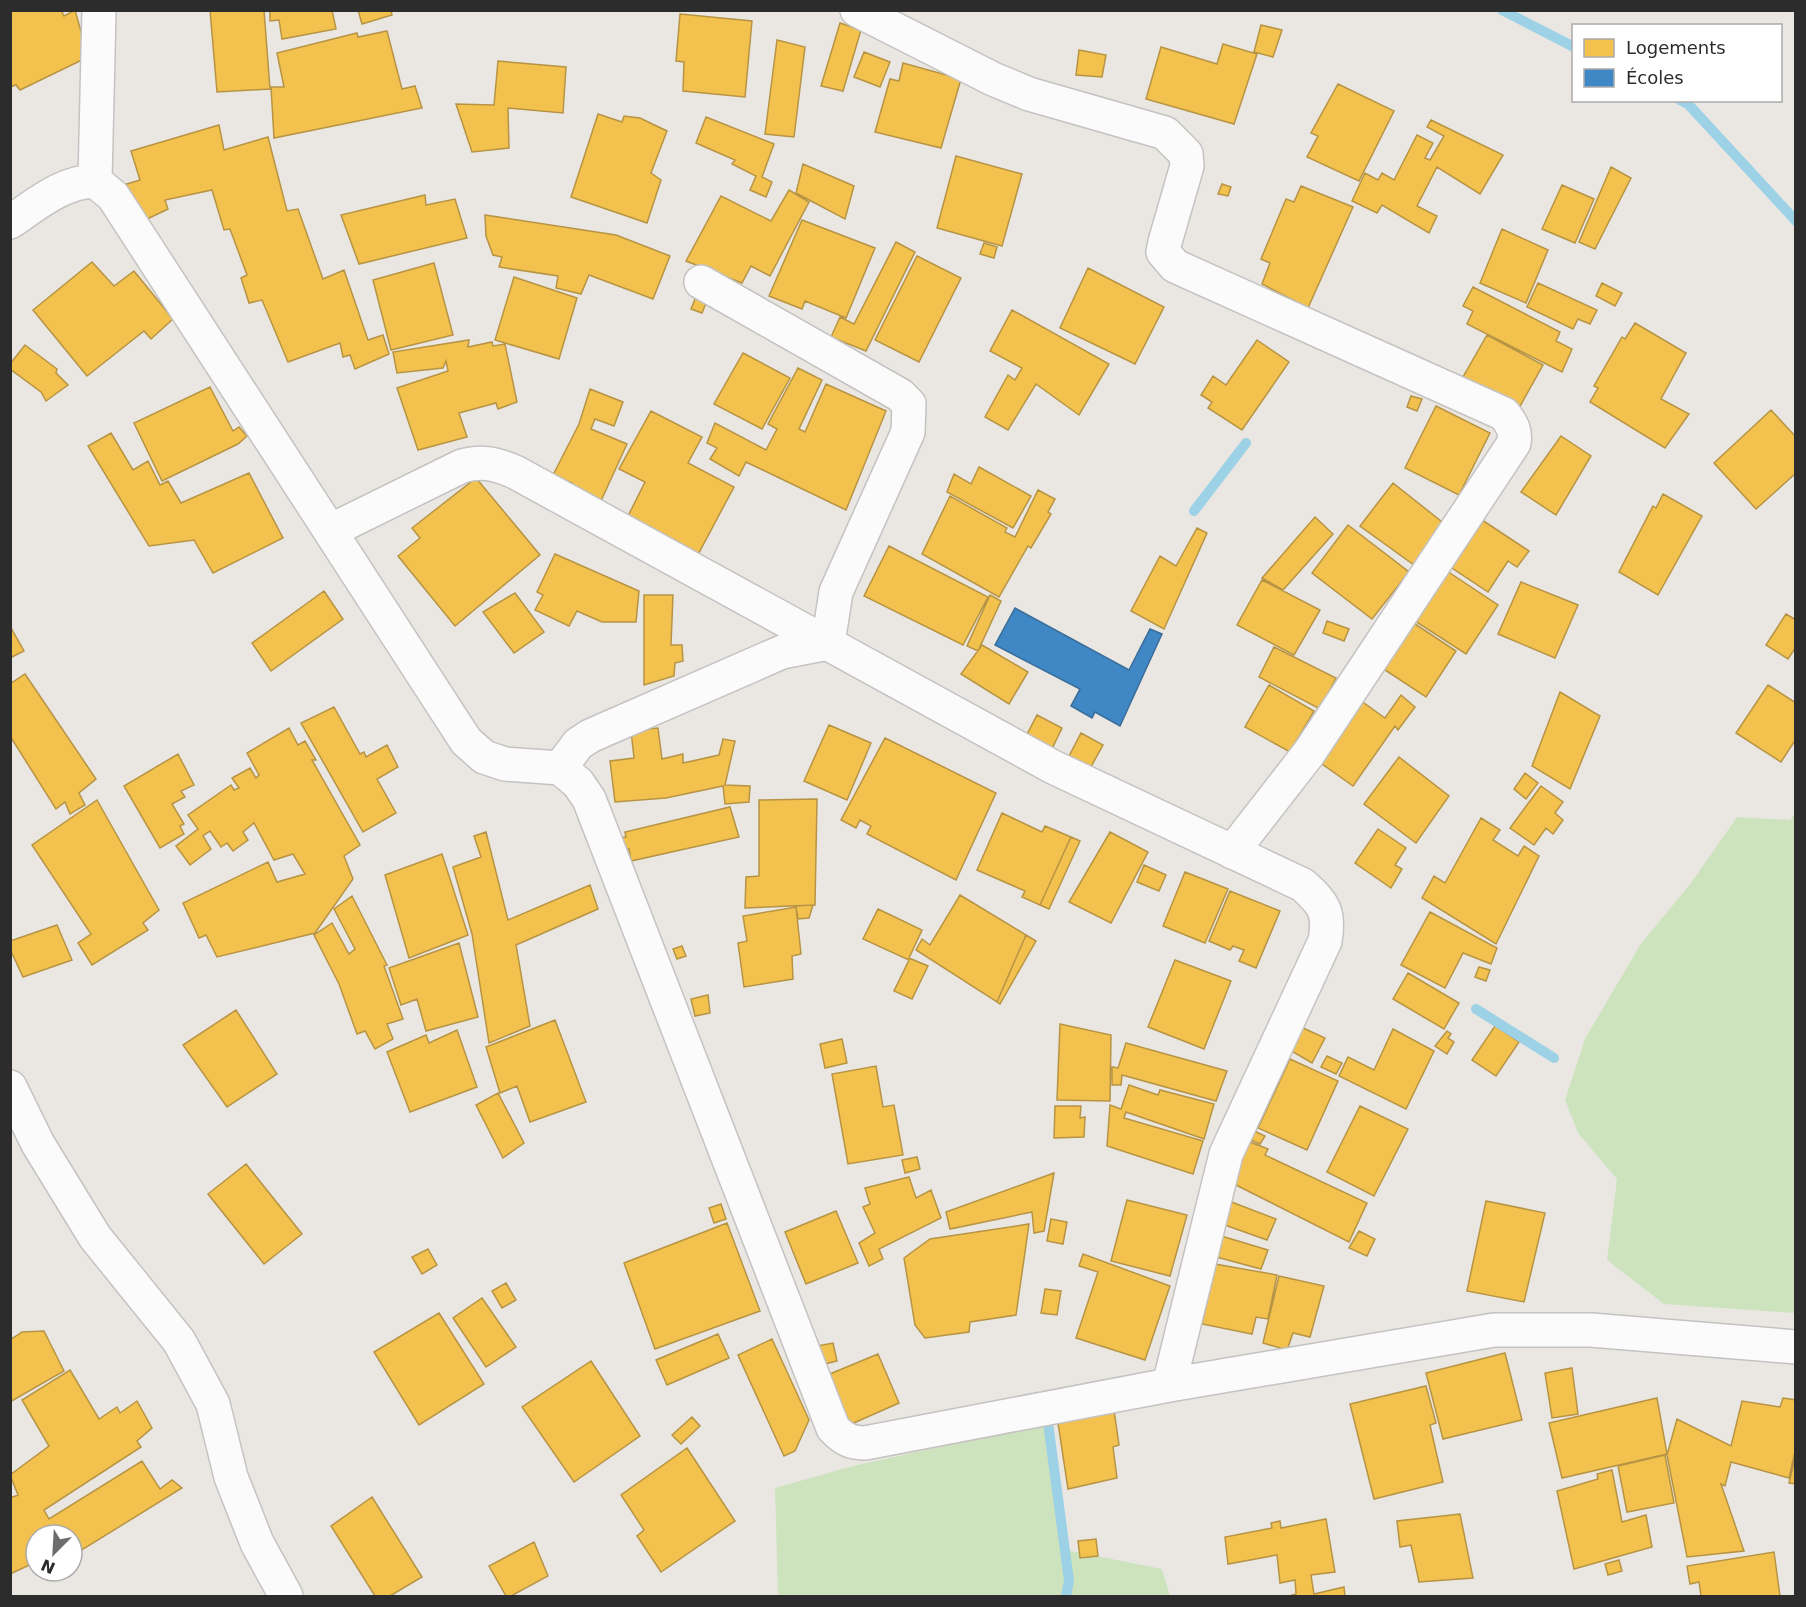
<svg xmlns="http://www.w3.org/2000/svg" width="1806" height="1607" font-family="'DejaVu Sans',sans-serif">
	<rect width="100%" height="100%" fill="#eae7e3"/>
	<path fill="#cce3be" d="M 1795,814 L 1795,1313 L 1664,1304 L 1607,1260 L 1617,1179 L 1578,1133 L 1565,1100 L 1585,1039 L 1640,945 L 1691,883 L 1737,817 L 1790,820 Z
		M 1044,1424 L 1066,1550 L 1162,1569 L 1170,1596 L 778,1596 L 775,1488 L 853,1466 Z"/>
	<path fill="#f2c14e" stroke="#b79444" stroke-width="1.5" d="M 10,10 L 61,10 L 64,16 L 75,10 L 84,42 L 84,59 L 20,90 L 16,85 L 10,87 Z
		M 210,10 L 264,10 L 270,89 L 217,92 Z
		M 270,10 L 332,10 L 336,29 L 282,39 L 279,20 L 270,21 Z
		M 358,10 L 391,10 L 392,15 L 362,24 Z
		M 680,14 L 752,21 L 745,97 L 683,91 L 684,62 L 676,61 Z
		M 840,23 L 861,30 L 843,91 L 821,86 Z
		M 1261,25 L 1282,30 L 1273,57 L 1254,52 Z
		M 387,31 L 402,89 L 415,86 L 422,108 L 274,138 L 271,87 L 284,87 L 277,53 L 357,33 L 358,37 Z
		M 777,40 L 805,47 L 794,137 L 765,134 Z
		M 1223,44 L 1257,54 L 1234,124 L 1146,99 L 1161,47 L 1217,64 Z
		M 1079,50 L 1106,55 L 1102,77 L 1076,75 Z
		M 864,52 L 890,62 L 880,87 L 854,77 Z
		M 498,61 L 566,67 L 563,113 L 508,108 L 509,148 L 472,152 L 456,104 L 494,105 Z
		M 903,63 L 961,79 L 941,148 L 875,132 L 890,79 L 899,81 Z
		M 1338,84 L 1394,111 L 1359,181 L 1307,157 L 1318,136 L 1311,133 Z
		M 598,114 L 622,122 L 624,116 L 640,118 L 667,131 L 651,173 L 661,180 L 647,223 L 571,197 Z
		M 706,117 L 774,144 L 762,177 L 772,182 L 766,197 L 750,190 L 756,176 L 732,164 L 735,160 L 696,143 Z
		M 1431,120 L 1503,155 L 1480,194 L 1437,167 L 1417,206 L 1437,216 L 1429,233 L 1382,205 L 1377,213 L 1352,201 L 1365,173 L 1378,180 L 1382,173 L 1394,180 L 1417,135 L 1433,143 L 1425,158 L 1430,160 L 1444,136 L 1427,127 Z
		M 219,125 L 224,150 L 268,137 L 287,211 L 298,209 L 323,279 L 344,270 L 368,340 L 383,335 L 389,354 L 355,369 L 350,355 L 343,357 L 340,343 L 288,362 L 262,300 L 249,303 L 241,278 L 247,275 L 230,229 L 224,230 L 212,190 L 165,200 L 168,209 L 145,220 L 120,186 L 140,180 L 131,151 Z
		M 956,156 L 1022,174 L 1002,246 L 937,228 Z
		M 803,164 L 854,186 L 845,219 L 796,193 Z
		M 1611,167 L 1631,178 L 1595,249 L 1579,242 Z
		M 1222,184 L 1231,187 L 1228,196 L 1218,194 Z
		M 1562,185 L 1594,199 L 1575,243 L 1542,229 Z
		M 1301,186 L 1353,207 L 1308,308 L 1262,284 L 1270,263 L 1261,259 L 1286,199 L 1294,202 Z
		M 789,190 L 809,202 L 770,276 L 751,266 L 742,283 L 686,261 L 721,196 L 771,221 Z
		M 425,195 L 426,205 L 455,199 L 467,238 L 359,264 L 341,215 Z
		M 485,215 L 616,235 L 670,256 L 653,299 L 589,275 L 581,294 L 556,288 L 558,276 L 499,267 L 502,257 L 493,255 L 486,236 Z
		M 802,220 L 875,248 L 846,318 L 805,301 L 802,309 L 769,296 Z
		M 1502,229 L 1548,250 L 1526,303 L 1480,283 Z
		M 896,242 L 915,252 L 866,351 L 831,337 L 840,317 L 854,324 Z
		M 984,243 L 997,247 L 994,258 L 980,254 Z
		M 917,256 L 961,278 L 919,362 L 875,340 Z
		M 92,262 L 114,286 L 134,271 L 173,319 L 151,339 L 144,331 L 87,376 L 33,310 Z
		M 434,263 L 453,335 L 391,350 L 373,280 Z
		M 1088,268 L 1164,307 L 1135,364 L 1060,328 Z
		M 514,277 L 577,298 L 559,359 L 495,340 Z
		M 1538,283 L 1597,310 L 1590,324 L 1578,319 L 1573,329 L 1527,307 Z
		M 1602,283 L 1622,293 L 1615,306 L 1596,296 Z
		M 1473,287 L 1560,332 L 1556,341 L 1572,349 L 1562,372 L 1467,324 L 1473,311 L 1463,306 Z
		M 697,294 L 708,298 L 702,313 L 691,309 Z
		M 1012,310 L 1109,364 L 1079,415 L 1036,384 L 1008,430 L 985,417 L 1008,375 L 1015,380 L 1022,368 L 990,351 Z
		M 1635,323 L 1686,353 L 1661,399 L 1689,414 L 1665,448 L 1590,402 L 1598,388 L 1594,386 L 1622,337 L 1625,339 Z
		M 1487,335 L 1543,365 L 1519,408 L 1463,377 Z
		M 469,340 L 468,347 L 492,342 L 493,346 L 505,344 L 517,402 L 498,409 L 496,403 L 459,413 L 467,437 L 418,450 L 397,388 L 448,371 L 446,361 L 443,368 L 397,373 L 393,352 Z
		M 1257,340 L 1289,362 L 1242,430 L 1208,408 L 1212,402 L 1201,395 L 1213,376 L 1226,385 Z
		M 25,345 L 57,369 L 56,373 L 68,385 L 46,401 L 41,392 L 10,369 L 10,364 Z
		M 743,353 L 790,378 L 762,429 L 714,404 Z
		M 798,368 L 822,380 L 799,429 L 805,432 L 826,384 L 886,411 L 846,510 L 746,462 L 739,476 L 710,459 L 717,448 L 707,443 L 715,423 L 766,450 L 777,429 L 768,424 Z
		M 210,387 L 233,431 L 239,427 L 247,436 L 238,444 L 162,481 L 134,423 Z
		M 590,389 L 623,402 L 614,426 L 595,419 L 591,429 L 627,444 L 600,503 L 570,490 L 572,483 L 553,475 L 579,424 Z
		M 1411,396 L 1422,399 L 1417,411 L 1407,407 Z
		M 1436,406 L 1490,433 L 1459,495 L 1405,468 Z
		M 1771,410 L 1796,437 L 1796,473 L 1756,509 L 1714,463 Z
		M 651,411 L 702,437 L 688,463 L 734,487 L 693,564 L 623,526 L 645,482 L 619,469 Z
		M 111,433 L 133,470 L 148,461 L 160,485 L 168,481 L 181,503 L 249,473 L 283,538 L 213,573 L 194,540 L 149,546 L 88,446 Z
		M 1561,436 L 1591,456 L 1556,515 L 1521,492 Z
		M 979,467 L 1031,496 L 1013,528 L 947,492 L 954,474 L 971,484 Z
		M 476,478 L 540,555 L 455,626 L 398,556 L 420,538 L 412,528 Z
		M 1393,483 L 1446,525 L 1414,565 L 1360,526 Z
		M 1038,490 L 1055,499 L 1048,512 L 1051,514 L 1031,548 L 1028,546 L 999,597 L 922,554 L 950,496 L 1007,528 L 1005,532 L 1015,537 Z
		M 1663,494 L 1702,516 L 1658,595 L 1619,572 L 1653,506 L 1656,508 Z
		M 1315,517 L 1333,534 L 1283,590 L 1262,578 Z
		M 1479,518 L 1529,551 L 1517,567 L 1508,561 L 1488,592 L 1449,566 Z
		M 1348,525 L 1409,572 L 1372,619 L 1312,573 Z
		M 1197,528 L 1207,533 L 1164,629 L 1131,611 L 1160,556 L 1176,566 Z
		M 889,546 L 988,597 L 963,645 L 864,596 Z
		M 555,554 L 639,591 L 636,622 L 602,622 L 577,611 L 569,626 L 535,610 L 543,595 L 537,592 Z
		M 1447,571 L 1498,605 L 1466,654 L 1415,621 Z
		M 1262,580 L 1320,610 L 1294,655 L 1237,625 Z
		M 1521,582 L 1578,605 L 1555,658 L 1498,634 Z
		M 324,591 L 343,619 L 271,671 L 252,643 Z
		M 515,593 L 544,632 L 514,653 L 483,612 Z
		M 644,595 L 673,595 L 671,645 L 682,645 L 683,661 L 675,663 L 674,676 L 644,685 Z
		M 990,595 L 1001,601 L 978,651 L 967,646 Z
		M 1786,614 L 1796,620 L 1796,647 L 1788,659 L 1766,645 Z
		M 1327,621 L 1349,629 L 1344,641 L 1323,633 Z
		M 1412,622 L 1456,651 L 1426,697 L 1382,668 Z
		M 10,626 L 24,651 L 10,658 Z
		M 982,645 L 1028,672 L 1009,704 L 961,674 Z
		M 1274,647 L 1336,678 L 1320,709 L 1259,677 Z
		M 25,674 L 96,779 L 79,793 L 85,805 L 70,814 L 65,802 L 56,809 L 10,736 L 10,684 Z
		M 1269,685 L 1314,711 L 1290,752 L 1245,727 Z
		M 1768,685 L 1796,703 L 1796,739 L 1781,762 L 1736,733 Z
		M 1560,692 L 1600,716 L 1570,789 L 1532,766 Z
		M 1401,695 L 1415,707 L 1398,730 L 1395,726 L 1353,786 L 1315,759 L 1357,698 L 1385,718 Z
		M 334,707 L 360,754 L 364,752 L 366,757 L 387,745 L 398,767 L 377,779 L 396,813 L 363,832 L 301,723 Z
		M 1037,715 L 1062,728 L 1050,753 L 1024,740 Z
		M 829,725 L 871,743 L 847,800 L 804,781 Z
		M 289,728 L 298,745 L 305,741 L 316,760 L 312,760 L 360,845 L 344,856 L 353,879 L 315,933 L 217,957 L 206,935 L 199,938 L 183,903 L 268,862 L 277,882 L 305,874 L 293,854 L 274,860 L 254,823 L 243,832 L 248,840 L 233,851 L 227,843 L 221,847 L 210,831 L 203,836 L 211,849 L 190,865 L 176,846 L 198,829 L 188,815 L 231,785 L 234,790 L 239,788 L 232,778 L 250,768 L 256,778 L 259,775 L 247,753 Z
		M 658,728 L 662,759 L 683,754 L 683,763 L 719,755 L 723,739 L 735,741 L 725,785 L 750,786 L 749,802 L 725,804 L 723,786 L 666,798 L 615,802 L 610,761 L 634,758 L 631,731 Z
		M 1081,733 L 1103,745 L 1087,774 L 1066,762 Z
		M 885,738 L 996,793 L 956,880 L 867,834 L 871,826 L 860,820 L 856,828 L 841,820 Z
		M 178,754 L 194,785 L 181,791 L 185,797 L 172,804 L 184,824 L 180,826 L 184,834 L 160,848 L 124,786 Z
		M 1399,757 L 1449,796 L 1416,843 L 1364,804 Z
		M 1525,773 L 1538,783 L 1526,799 L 1514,789 Z
		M 1541,786 L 1563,802 L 1555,813 L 1563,820 L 1553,834 L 1546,828 L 1534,845 L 1510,828 Z
		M 817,799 L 815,905 L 745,908 L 746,877 L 759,876 L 759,800 Z
		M 97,800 L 159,910 L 143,923 L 148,930 L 92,965 L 78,943 L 91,934 L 32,845 Z
		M 730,807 L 739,837 L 631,861 L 629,849 L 622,851 L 619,838 L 626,837 L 625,832 Z
		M 1002,813 L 1042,832 L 1045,826 L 1071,837 L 1040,905 L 1022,897 L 1025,891 L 977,870 Z
		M 1481,818 L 1500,830 L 1493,840 L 1518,856 L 1524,846 L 1539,856 L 1496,944 L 1422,898 L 1434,876 L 1445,883 Z
		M 1378,829 L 1406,848 L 1395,865 L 1402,869 L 1391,888 L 1355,863 Z
		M 486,832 L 508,920 L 590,885 L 598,909 L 516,945 L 530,1026 L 489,1043 L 472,934 L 453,867 L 481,857 L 474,836 Z
		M 1110,832 L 1148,852 L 1111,923 L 1069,902 Z
		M 1071,837 L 1080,841 L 1049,909 L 1040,905 Z
		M 442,854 L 468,935 L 409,958 L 385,875 Z
		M 1144,865 L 1166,875 L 1159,891 L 1137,882 Z
		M 1185,872 L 1228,889 L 1205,943 L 1163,926 Z
		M 1230,891 L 1280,911 L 1256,968 L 1239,961 L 1244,950 L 1233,946 L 1230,950 L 1209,941 Z
		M 960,895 L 1026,935 L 997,1002 L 916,950 L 922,939 L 930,945 Z
		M 352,896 L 387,965 L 384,966 L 403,1019 L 387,1024 L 393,1039 L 375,1049 L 365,1031 L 357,1034 L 339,984 L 314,935 L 332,923 L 349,954 L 355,949 L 334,909 Z
		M 813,905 L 809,918 L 798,919 L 796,906 Z
		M 796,907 L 801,954 L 792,956 L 793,979 L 744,987 L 738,943 L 747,941 L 743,916 Z
		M 878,909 L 922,930 L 909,958 L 928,966 L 912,999 L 894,991 L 909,960 L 863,939 Z
		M 1430,912 L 1497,948 L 1491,964 L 1463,953 L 1445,988 L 1401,965 Z
		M 57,925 L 72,960 L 23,977 L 10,949 L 10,941 Z
		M 1026,935 L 1036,941 L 1000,1004 L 997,1002 Z
		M 459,943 L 478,1017 L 426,1031 L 417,999 L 401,1005 L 389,968 Z
		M 682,946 L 686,956 L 677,959 L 673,949 Z
		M 1175,960 L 1231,981 L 1204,1049 L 1148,1027 Z
		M 1479,967 L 1490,970 L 1486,981 L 1475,977 Z
		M 1408,973 L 1459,1003 L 1444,1029 L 1393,999 Z
		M 708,995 L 710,1013 L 695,1016 L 691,999 Z
		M 236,1010 L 277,1074 L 227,1107 L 183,1045 Z
		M 555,1020 L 586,1102 L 530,1122 L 517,1086 L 500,1093 L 486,1047 Z
		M 1060,1024 L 1111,1035 L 1110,1101 L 1057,1100 Z
		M 1299,1026 L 1325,1038 L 1312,1063 L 1288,1049 Z
		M 1495,1026 L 1519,1042 L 1496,1076 L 1472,1060 Z
		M 1393,1029 L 1434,1051 L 1406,1109 L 1339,1076 L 1348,1057 L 1374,1070 Z
		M 457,1030 L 477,1087 L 410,1112 L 387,1052 L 426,1035 L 429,1043 Z
		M 1447,1031 L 1451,1034 L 1448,1038 L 1454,1042 L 1447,1054 L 1435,1046 Z
		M 842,1039 L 847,1063 L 825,1068 L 820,1044 Z
		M 1126,1043 L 1227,1071 L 1216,1101 L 1122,1075 L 1121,1085 L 1112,1085 L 1112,1067 L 1118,1068 Z
		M 1327,1056 L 1342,1063 L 1336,1074 L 1321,1067 Z
		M 1290,1059 L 1338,1081 L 1307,1150 L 1258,1128 Z
		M 876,1066 L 883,1107 L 894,1105 L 903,1155 L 848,1164 L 832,1074 Z
		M 1129,1085 L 1158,1095 L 1160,1090 L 1214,1104 L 1204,1139 L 1126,1112 L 1124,1118 L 1203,1141 L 1193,1174 L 1107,1146 L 1110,1105 L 1121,1109 Z
		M 498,1093 L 524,1143 L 503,1158 L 476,1105 Z
		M 1055,1106 L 1081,1106 L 1080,1118 L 1085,1117 L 1084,1137 L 1054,1138 Z
		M 1360,1106 L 1408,1129 L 1374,1196 L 1327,1172 Z
		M 1248,1128 L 1265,1136 L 1260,1144 L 1244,1137 Z
		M 1242,1139 L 1268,1149 L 1265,1155 L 1367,1203 L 1349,1242 L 1230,1182 Z
		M 917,1157 L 920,1169 L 905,1173 L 902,1160 Z
		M 246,1164 L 302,1234 L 264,1264 L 208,1194 Z
		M 1054,1173 L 1044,1231 L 1034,1233 L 1032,1212 L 950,1229 L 946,1212 Z
		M 909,1177 L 916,1198 L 931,1190 L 941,1218 L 879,1249 L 883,1259 L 869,1266 L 859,1243 L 875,1233 L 863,1207 L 870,1204 L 865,1188 Z
		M 1127,1200 L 1187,1215 L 1170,1276 L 1111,1261 Z
		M 1229,1201 L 1276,1219 L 1267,1240 L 1222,1224 Z
		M 1486,1201 L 1545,1213 L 1524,1302 L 1467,1291 Z
		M 721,1204 L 726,1219 L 714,1223 L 709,1208 Z
		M 836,1211 L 858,1263 L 806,1284 L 785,1232 Z
		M 1051,1219 L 1067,1222 L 1063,1244 L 1047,1241 Z
		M 727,1223 L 760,1311 L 655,1349 L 624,1263 Z
		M 1029,1224 L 1016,1315 L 970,1322 L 969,1332 L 925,1338 L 915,1325 L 904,1258 L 930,1239 Z
		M 1359,1231 L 1375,1239 L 1367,1256 L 1349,1248 Z
		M 1218,1235 L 1268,1250 L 1261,1269 L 1209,1255 Z
		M 428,1249 L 437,1265 L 422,1274 L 412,1257 Z
		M 1083,1254 L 1170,1286 L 1145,1360 L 1076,1338 L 1098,1272 L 1079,1266 Z
		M 1215,1264 L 1277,1275 L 1268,1319 L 1256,1317 L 1252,1334 L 1202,1324 Z
		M 1279,1276 L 1324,1286 L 1310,1337 L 1293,1333 L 1287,1350 L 1263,1343 Z
		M 506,1283 L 516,1300 L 502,1308 L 492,1291 Z
		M 1045,1289 L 1061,1291 L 1057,1315 L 1041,1313 Z
		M 482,1298 L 516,1347 L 486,1367 L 453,1318 Z
		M 439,1313 L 484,1384 L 419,1425 L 374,1352 Z
		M 44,1331 L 64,1371 L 10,1402 L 10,1340 L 22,1332 Z
		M 718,1334 L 729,1358 L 667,1385 L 656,1360 Z
		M 772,1339 L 809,1420 L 795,1451 L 784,1456 L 738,1355 Z
		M 833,1343 L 837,1361 L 821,1365 L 817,1346 Z
		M 1505,1353 L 1522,1420 L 1443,1439 L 1426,1373 Z
		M 878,1354 L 899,1403 L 847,1426 L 825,1376 Z
		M 591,1361 L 640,1436 L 574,1482 L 522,1407 Z
		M 1572,1368 L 1578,1414 L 1552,1418 L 1545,1373 Z
		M 70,1370 L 99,1419 L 117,1407 L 120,1413 L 137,1401 L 152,1428 L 137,1441 L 141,1447 L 44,1510 L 49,1519 L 142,1461 L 160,1489 L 172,1480 L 182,1488 L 72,1556 L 72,1535 L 36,1535 L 36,1562 L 10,1574 L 10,1498 L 18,1495 L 10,1475 L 49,1446 L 22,1400 Z
		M 1426,1386 L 1436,1423 L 1430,1425 L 1443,1482 L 1374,1499 L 1350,1404 Z
		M 1657,1398 L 1667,1454 L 1562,1478 L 1549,1423 Z
		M 1783,1398 L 1796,1400 L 1796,1447 L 1789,1478 L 1731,1462 L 1725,1486 L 1721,1484 L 1744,1551 L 1687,1557 L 1667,1455 L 1677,1419 L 1731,1446 L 1742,1401 L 1780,1407 Z
		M 1114,1410 L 1119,1445 L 1113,1447 L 1117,1478 L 1068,1489 L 1058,1423 Z
		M 692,1417 L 700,1426 L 681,1444 L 672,1435 Z
		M 687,1448 L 735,1521 L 661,1572 L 637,1536 L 644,1530 L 621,1495 Z
		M 1796,1454 L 1796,1484 L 1789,1483 Z
		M 1665,1455 L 1674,1503 L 1627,1512 L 1618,1466 Z
		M 1612,1470 L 1622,1522 L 1646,1515 L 1652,1547 L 1574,1569 L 1557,1491 L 1598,1479 L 1597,1474 Z
		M 372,1497 L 422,1577 L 390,1596 L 375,1596 L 331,1526 Z
		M 1460,1514 L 1473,1578 L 1419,1582 L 1411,1545 L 1400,1547 L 1397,1521 Z
		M 1326,1519 L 1335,1572 L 1311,1575 L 1314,1594 L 1344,1587 L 1345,1596 L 1289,1596 L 1296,1594 L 1295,1580 L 1280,1583 L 1277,1555 L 1228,1564 L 1225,1537 L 1272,1528 L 1271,1523 L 1280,1521 L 1281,1528 Z
		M 1096,1539 L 1098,1556 L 1080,1558 L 1078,1541 Z
		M 534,1542 L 548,1576 L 511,1596 L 506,1596 L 489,1566 Z
		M 1774,1552 L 1780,1596 L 1701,1596 L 1699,1582 L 1690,1584 L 1687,1566 Z
		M 1619,1560 L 1622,1571 L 1608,1575 L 1605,1564 Z"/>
	<path fill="#3f88c5" stroke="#396c97" stroke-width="1.5" d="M 1015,608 L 1129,670 L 1150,629 L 1162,634 L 1120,726 L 1095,712 L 1092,718 L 1071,706 L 1080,689 L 995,645 Z"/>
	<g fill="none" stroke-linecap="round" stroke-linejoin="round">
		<path stroke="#9cd1e6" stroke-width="10" d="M 1502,10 L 1574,47
			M 1680,100 L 1688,104 L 1796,221
			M 1194,511 L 1246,443
			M 1476,1009 L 1554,1058
			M 1047,1415 L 1069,1581 L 1066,1596"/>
		<g stroke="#c4c3c2" stroke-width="36">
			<path id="minor" d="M 857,10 L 993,79 L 1029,94 L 1165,133 L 1186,154 L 1187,166 L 1165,242 L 1163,252 L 1175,266 L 1504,414 C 1512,424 1516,431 1514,443 L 1309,753 L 1232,852
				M 95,181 L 99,10
				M 10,222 C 37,204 62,182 95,181 L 113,196 L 466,741 L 484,757 L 505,764 L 560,768 L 578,783 L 589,799 L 833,1428 C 843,1439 851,1443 865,1443 L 1169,1385 L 1494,1330 L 1591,1330 L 1796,1347
				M 701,282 L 900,395 L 909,404 L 908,432 L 836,592 L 828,643
				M 330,531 L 462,466 C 482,460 496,464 515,472 L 1053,767 L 1303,885 C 1324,904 1330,912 1325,941 L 1226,1154 L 1169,1385
				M 560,768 L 578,744 L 590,736 L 782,652 L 828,643
				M 10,1087 L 38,1144 L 95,1237 L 179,1341 L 213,1404 L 231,1477 L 257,1543 L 286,1596"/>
		</g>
		<use href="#minor" stroke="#fcfbfb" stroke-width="33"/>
	</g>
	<rect width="1806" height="1607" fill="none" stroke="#2c2c2c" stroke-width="24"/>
	<rect x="1572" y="24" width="210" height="78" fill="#ffffff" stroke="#ababab" stroke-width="1.5"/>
	<rect x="1584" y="39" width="30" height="18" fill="#f2c14e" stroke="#ababab" stroke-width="1.5"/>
	<text x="1626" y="54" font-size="18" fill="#2c2c2c">Logements</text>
	<rect x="1584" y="69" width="30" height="18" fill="#3f88c5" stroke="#ababab" stroke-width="1.5"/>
	<text x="1626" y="84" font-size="18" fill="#2c2c2c">Écoles</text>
	<g transform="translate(54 1553) rotate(204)"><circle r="28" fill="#ffffff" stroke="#ababab" stroke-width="1.5"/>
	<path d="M0-4.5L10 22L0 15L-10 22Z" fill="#6e6d6c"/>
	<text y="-9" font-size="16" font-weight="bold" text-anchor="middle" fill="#2c2c2c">N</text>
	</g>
</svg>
